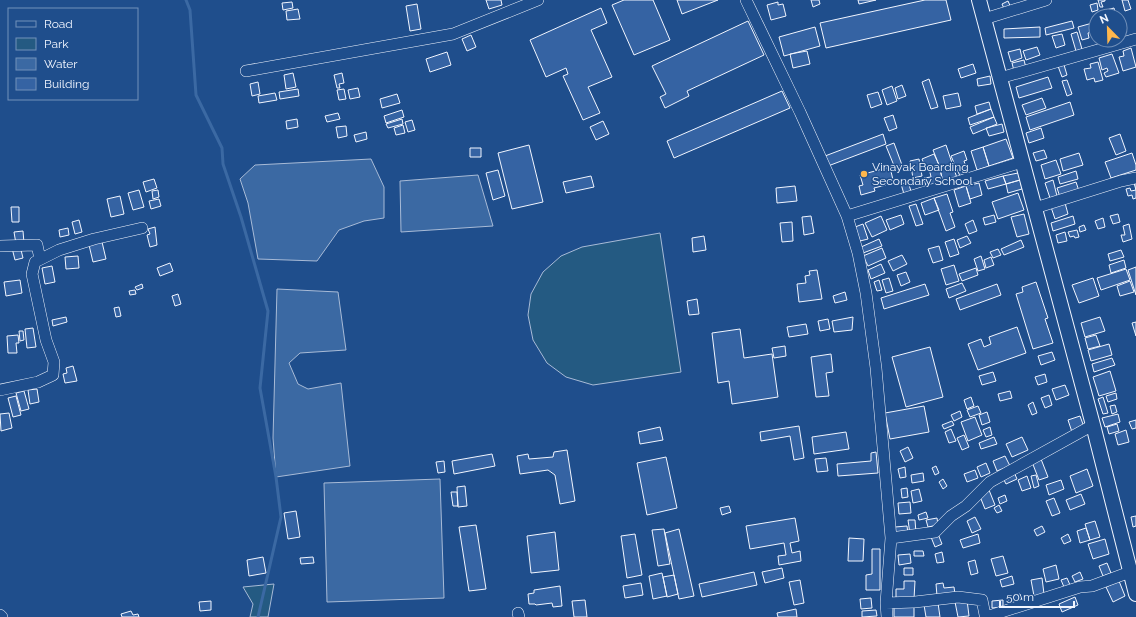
<svg xmlns="http://www.w3.org/2000/svg" width="1136" height="617" font-family="Raleway,sans-serif">
	<rect width="100%" height="100%" fill="#1f4e8c"/>
	<path fill="#245a82" stroke="#a8bbd7" d="M 660,233 L 681,372 L 593,385 L 566,377 L 547,363 L 533,340 L 528,315 L 531,294 L 543,272 L 561,256 L 582,247 Z
		M 274,584 L 268,617 L 250,617 L 253,604 L 243,587 Z"/>
	<path fill="#3b69a3" stroke="#a8bbd7" d="M 371,159 L 384,187 L 384,218 L 364,221 L 339,230 L 317,261 L 258,259 L 248,203 L 240,179 L 255,165 Z
		M 478,175 L 493,226 L 401,232 L 400,181 Z
		M 277,289 L 338,292 L 346,350 L 300,353 L 289,363 L 298,384 L 308,389 L 341,383 L 350,466 L 276,477 L 273,438 Z
		M 440,479 L 444,598 L 327,602 L 324,483 Z"/>
	<g fill="none" stroke-linecap="round" stroke-linejoin="round">
		<path stroke="#3b69a3" stroke-width="3" d="M 186,0 L 190,10 L 196,95 L 222,148 L 223,164 L 241,217 L 268,311 L 260,388 L 276,477 L 281,517 L 258,617"/>
	</g>
	<path fill="#3563a3" stroke="#f2f6ff" d="M 486,0 L 501,0 L 502,5 L 489,9 Z
		M 624,0 L 653,0 L 670,40 L 634,55 L 612,5 Z
		M 677,0 L 718,0 L 682,14 Z
		M 811,0 L 819,0 L 820,4 L 813,7 Z
		M 858,0 L 876,0 L 859,4 Z
		M 925,0 L 946,0 L 951,20 L 826,48 L 820,23 Z
		M 1098,0 L 1105,0 L 1105,1 L 1101,2 L 1103,7 L 1100,7 Z
		M 1122,0 L 1128,0 L 1131,9 L 1125,11 Z
		M 1008,1 L 1011,8 L 1005,11 L 1002,4 Z
		M 292,2 L 293,8 L 283,10 L 282,3 Z
		M 778,2 L 778,5 L 783,4 L 786,16 L 771,20 L 767,5 Z
		M 1097,3 L 1098,10 L 1092,12 L 1090,5 Z
		M 417,4 L 421,29 L 410,31 L 406,6 Z
		M 601,8 L 607,23 L 591,30 L 612,77 L 588,87 L 600,113 L 583,120 L 563,76 L 568,74 L 566,68 L 546,77 L 530,40 Z
		M 1114,8 L 1116,16 L 1107,16 L 1106,10 Z
		M 298,9 L 300,19 L 287,20 L 286,11 Z
		M 748,21 L 764,55 L 687,91 L 689,96 L 665,108 L 660,97 L 666,94 L 652,66 Z
		M 1072,21 L 1074,28 L 1046,35 L 1045,28 Z
		M 1096,22 L 1096,33 L 1092,34 L 1091,32 L 1088,33 L 1089,38 L 1082,40 L 1078,27 Z
		M 815,27 L 820,46 L 784,56 L 779,37 Z
		M 1040,27 L 1040,37 L 1004,38 L 1004,29 Z
		M 1077,32 L 1082,49 L 1076,51 L 1071,34 Z
		M 1062,34 L 1065,45 L 1056,48 L 1052,36 Z
		M 471,35 L 476,47 L 467,51 L 462,39 Z
		M 1037,47 L 1040,55 L 1026,60 L 1023,51 Z
		M 1131,48 L 1136,67 L 1123,71 L 1119,57 L 1124,56 L 1123,51 Z
		M 1020,49 L 1022,58 L 1011,62 L 1008,52 Z
		M 807,51 L 810,64 L 793,68 L 790,54 Z
		M 447,52 L 451,65 L 430,72 L 426,59 Z
		M 1112,54 L 1119,73 L 1106,77 L 1104,73 L 1108,71 L 1107,68 L 1102,70 L 1099,58 Z
		M 1024,60 L 1026,68 L 1014,71 L 1012,63 Z
		M 1098,62 L 1103,80 L 1095,82 L 1094,78 L 1087,80 L 1084,69 L 1091,68 L 1090,64 Z
		M 973,64 L 976,73 L 961,78 L 958,69 Z
		M 1064,65 L 1067,75 L 1062,77 L 1058,66 Z
		M 293,73 L 296,87 L 286,89 L 284,75 Z
		M 342,73 L 344,83 L 339,84 L 340,88 L 337,88 L 334,75 Z
		M 990,76 L 991,84 L 978,86 L 977,79 Z
		M 1048,77 L 1052,88 L 1019,98 L 1016,87 Z
		M 929,79 L 938,107 L 931,109 L 922,82 Z
		M 1067,80 L 1072,94 L 1067,96 L 1062,81 Z
		M 258,82 L 260,94 L 252,96 L 250,84 Z
		M 902,85 L 906,96 L 898,99 L 895,88 Z
		M 892,86 L 897,101 L 887,105 L 882,90 Z
		M 358,88 L 360,97 L 350,99 L 348,90 Z
		M 298,89 L 299,96 L 280,99 L 279,92 Z
		M 344,89 L 346,99 L 339,100 L 337,90 Z
		M 782,91 L 790,108 L 674,158 L 667,141 Z
		M 878,92 L 882,104 L 871,108 L 867,95 Z
		M 275,93 L 277,100 L 259,103 L 258,96 Z
		M 958,93 L 961,106 L 946,109 L 943,96 Z
		M 397,94 L 400,103 L 382,108 L 380,99 Z
		M 1042,98 L 1046,108 L 1026,115 L 1022,105 Z
		M 989,102 L 991,109 L 977,114 L 975,106 Z
		M 1070,102 L 1074,115 L 1030,130 L 1026,117 Z
		M 991,109 L 994,117 L 970,125 L 968,118 Z
		M 402,110 L 404,117 L 386,123 L 384,116 Z
		M 338,113 L 340,119 L 327,122 L 325,116 Z
		M 893,115 L 897,128 L 889,131 L 884,118 Z
		M 994,117 L 997,124 L 973,134 L 970,127 Z
		M 297,119 L 298,127 L 287,129 L 286,121 Z
		M 402,119 L 403,124 L 388,128 L 386,124 Z
		M 412,120 L 415,130 L 408,132 L 405,122 Z
		M 603,121 L 609,134 L 596,140 L 590,127 Z
		M 1002,124 L 1004,132 L 989,136 L 986,128 Z
		M 403,125 L 405,133 L 396,135 L 394,128 Z
		M 346,126 L 347,136 L 338,138 L 336,127 Z
		M 1041,128 L 1044,138 L 1029,143 L 1026,133 Z
		M 366,132 L 367,139 L 356,142 L 354,135 Z
		M 883,134 L 886,144 L 828,166 L 825,156 Z
		M 1120,134 L 1126,151 L 1116,155 L 1109,138 Z
		M 1006,139 L 1013,158 L 989,166 L 983,147 Z
		M 894,143 L 902,165 L 895,168 L 886,146 Z
		M 529,145 L 543,202 L 512,209 L 498,153 Z
		M 946,145 L 957,178 L 943,182 L 939,165 L 933,150 Z
		M 983,147 L 989,166 L 977,170 L 971,151 Z
		M 470,148 L 481,148 L 481,157 L 470,157 Z
		M 1044,150 L 1047,158 L 1036,161 L 1033,153 Z
		M 964,151 L 967,160 L 964,161 L 968,173 L 960,176 L 951,156 Z
		M 1079,153 L 1083,165 L 1063,171 L 1060,159 Z
		M 1132,153 L 1136,165 L 1136,170 L 1111,178 L 1105,162 Z
		M 934,154 L 939,165 L 926,169 L 922,159 Z
		M 919,159 L 922,176 L 913,178 L 910,161 Z
		M 1056,160 L 1061,174 L 1045,179 L 1041,165 Z
		M 939,165 L 943,182 L 926,186 L 924,178 L 931,177 L 929,168 Z
		M 890,167 L 893,180 L 885,182 L 886,185 L 874,188 L 875,191 L 861,195 L 859,186 L 863,185 L 860,175 Z
		M 498,170 L 505,196 L 493,200 L 486,173 Z
		M 1076,171 L 1078,179 L 1060,184 L 1058,177 Z
		M 1018,173 L 1020,180 L 1006,184 L 1003,176 Z
		M 591,176 L 594,187 L 566,193 L 563,182 Z
		M 1003,176 L 1006,184 L 988,189 L 985,181 Z
		M 154,179 L 157,188 L 146,192 L 143,182 Z
		M 1020,180 L 1022,189 L 1008,193 L 1006,184 Z
		M 1053,180 L 1057,196 L 1050,198 L 1045,183 Z
		M 908,182 L 911,191 L 904,194 L 901,184 Z
		M 1076,182 L 1079,191 L 1060,197 L 1057,188 Z
		M 1136,182 L 1136,198 L 1133,199 L 1132,195 L 1128,196 L 1126,189 L 1130,188 L 1131,191 L 1136,190 L 1134,183 Z
		M 979,183 L 982,195 L 970,199 L 966,186 Z
		M 795,186 L 797,201 L 777,203 L 776,188 Z
		M 966,186 L 971,203 L 959,207 L 954,190 Z
		M 139,190 L 144,207 L 133,210 L 128,193 Z
		M 158,190 L 159,197 L 153,199 L 152,191 Z
		M 1018,193 L 1024,210 L 998,219 L 992,202 Z
		M 947,194 L 953,212 L 950,213 L 955,227 L 946,231 L 934,198 Z
		M 120,196 L 124,214 L 111,217 L 107,199 Z
		M 934,198 L 939,210 L 925,215 L 921,203 Z
		M 159,199 L 161,206 L 151,209 L 149,201 Z
		M 1065,203 L 1068,214 L 1055,219 L 1051,207 Z
		M 916,204 L 923,224 L 916,226 L 909,206 Z
		M 11,207 L 19,207 L 19,222 L 12,222 Z
		M 1024,214 L 1029,234 L 1017,237 L 1011,217 Z
		M 1118,214 L 1120,222 L 1113,224 L 1110,216 Z
		M 901,215 L 904,224 L 890,230 L 886,220 Z
		M 994,215 L 996,222 L 985,225 L 983,218 Z
		M 811,216 L 814,233 L 804,235 L 802,217 Z
		M 881,216 L 887,230 L 872,237 L 865,223 Z
		M 1073,216 L 1075,224 L 1053,231 L 1051,223 Z
		M 1103,218 L 1105,227 L 1098,229 L 1095,221 Z
		M 79,220 L 82,232 L 75,234 L 72,222 Z
		M 973,220 L 977,231 L 969,234 L 965,224 Z
		M 792,222 L 793,241 L 782,242 L 780,223 Z
		M 863,224 L 868,239 L 860,241 L 855,227 Z
		M 1129,224 L 1132,239 L 1123,242 L 1121,235 L 1125,235 L 1123,226 Z
		M 1084,225 L 1086,230 L 1080,232 L 1079,227 Z
		M 155,227 L 157,245 L 150,247 L 147,235 L 150,234 L 148,229 Z
		M 68,228 L 69,235 L 60,237 L 59,230 Z
		M 1077,230 L 1079,237 L 1075,238 L 1074,236 L 1070,237 L 1068,232 Z
		M 23,231 L 24,243 L 16,244 L 14,232 Z
		M 1065,232 L 1067,241 L 1058,243 L 1056,235 Z
		M 704,236 L 706,250 L 693,252 L 692,238 Z
		M 967,236 L 971,243 L 960,248 L 957,240 Z
		M 879,239 L 882,246 L 863,253 L 861,247 Z
		M 954,239 L 959,254 L 950,257 L 945,242 Z
		M 1021,240 L 1024,247 L 1004,255 L 1001,249 Z
		M 102,242 L 106,259 L 93,262 L 89,245 Z
		M 20,246 L 23,258 L 15,260 L 12,248 Z
		M 939,246 L 943,260 L 933,263 L 928,249 Z
		M 882,248 L 886,258 L 868,266 L 863,256 Z
		M 998,249 L 1001,255 L 993,258 L 990,252 Z
		M 1121,250 L 1124,257 L 1110,261 L 1108,254 Z
		M 902,255 L 907,264 L 893,271 L 888,261 Z
		M 78,256 L 79,268 L 66,269 L 65,257 Z
		M 981,256 L 985,269 L 978,271 L 974,259 Z
		M 991,257 L 994,265 L 986,268 L 984,260 Z
		M 1124,260 L 1126,268 L 1111,273 L 1109,265 Z
		M 170,263 L 173,271 L 160,276 L 157,268 Z
		M 881,264 L 885,273 L 871,279 L 868,270 Z
		M 954,265 L 959,281 L 946,285 L 941,269 Z
		M 52,266 L 55,282 L 45,284 L 42,268 Z
		M 1136,267 L 1136,295 L 1128,270 Z
		M 976,268 L 978,275 L 962,281 L 959,274 Z
		M 1126,269 L 1130,280 L 1101,290 L 1097,278 Z
		M 817,270 L 822,299 L 799,302 L 797,284 L 806,283 L 805,276 L 810,275 L 809,271 Z
		M 906,272 L 910,282 L 901,286 L 897,275 Z
		M 889,278 L 893,291 L 886,293 L 882,280 Z
		M 1093,278 L 1099,296 L 1079,303 L 1072,285 Z
		M 20,280 L 22,293 L 6,296 L 4,282 Z
		M 879,280 L 882,290 L 877,291 L 874,282 Z
		M 1130,281 L 1134,292 L 1120,296 L 1117,286 Z
		M 1036,282 L 1048,318 L 1045,319 L 1053,343 L 1033,349 L 1016,294 L 1023,292 L 1022,287 Z
		M 962,283 L 966,291 L 949,298 L 946,289 Z
		M 142,284 L 143,288 L 137,290 L 135,287 Z
		M 925,284 L 929,295 L 884,309 L 881,298 Z
		M 997,284 L 1001,295 L 960,310 L 956,299 Z
		M 135,290 L 136,294 L 130,295 L 129,291 Z
		M 845,292 L 847,300 L 835,303 L 833,296 Z
		M 178,294 L 181,304 L 175,306 L 172,296 Z
		M 697,299 L 699,314 L 689,315 L 687,301 Z
		M 119,307 L 121,316 L 116,317 L 114,308 Z
		M 66,317 L 67,322 L 53,326 L 52,320 Z
		M 853,317 L 852,330 L 834,332 L 832,321 Z
		M 1100,317 L 1105,331 L 1085,337 L 1081,323 Z
		M 828,319 L 830,329 L 820,331 L 818,321 Z
		M 1136,322 L 1136,336 L 1132,323 Z
		M 806,324 L 808,334 L 789,337 L 787,327 Z
		M 1017,327 L 1026,353 L 978,370 L 968,344 L 981,339 L 984,347 L 991,344 L 989,337 Z
		M 33,328 L 36,347 L 27,348 L 25,329 Z
		M 740,329 L 744,358 L 772,354 L 778,397 L 732,404 L 729,381 L 718,383 L 712,333 Z
		M 19,331 L 23,331 L 24,340 L 20,341 Z
		M 18,335 L 19,343 L 16,343 L 17,353 L 8,353 L 7,336 Z
		M 1096,335 L 1100,346 L 1088,349 L 1085,338 Z
		M 1109,344 L 1112,355 L 1091,361 L 1088,350 Z
		M 785,346 L 786,356 L 774,358 L 772,348 Z
		M 930,347 L 943,397 L 906,407 L 892,357 Z
		M 1052,352 L 1055,360 L 1041,365 L 1038,356 Z
		M 831,354 L 833,372 L 826,373 L 829,396 L 816,397 L 811,357 Z
		M 1112,358 L 1115,365 L 1094,372 L 1092,364 Z
		M 73,366 L 77,381 L 65,383 L 63,374 L 67,373 L 66,368 Z
		M 1110,371 L 1116,391 L 1099,396 L 1093,377 Z
		M 993,372 L 996,381 L 982,385 L 979,376 Z
		M 1045,374 L 1047,382 L 1038,385 L 1035,377 Z
		M 1065,385 L 1069,395 L 1056,400 L 1052,389 Z
		M 37,389 L 39,402 L 30,404 L 28,390 Z
		M 24,391 L 29,409 L 21,411 L 16,393 Z
		M 1010,391 L 1012,398 L 1000,401 L 998,394 Z
		M 1116,393 L 1117,399 L 1108,402 L 1106,396 Z
		M 1049,395 L 1052,405 L 1045,408 L 1041,398 Z
		M 16,396 L 21,415 L 13,417 L 8,398 Z
		M 971,397 L 974,406 L 967,409 L 964,400 Z
		M 1103,397 L 1108,413 L 1103,414 L 1098,399 Z
		M 1033,402 L 1037,413 L 1032,415 L 1028,405 Z
		M 1115,405 L 1117,412 L 1112,414 L 1110,406 Z
		M 924,406 L 929,432 L 890,439 L 885,413 Z
		M 978,406 L 981,413 L 970,417 L 967,410 Z
		M 960,411 L 962,417 L 954,421 L 951,415 Z
		M 987,412 L 990,422 L 982,425 L 979,415 Z
		M 9,413 L 12,428 L 1,431 L 0,414 Z
		M 1118,414 L 1120,422 L 1105,427 L 1102,418 Z
		M 1080,416 L 1084,427 L 1072,432 L 1068,420 Z
		M 975,417 L 982,435 L 968,441 L 961,422 Z
		M 1136,420 L 1136,428 L 1132,429 L 1129,422 Z
		M 952,421 L 954,425 L 944,429 L 942,425 Z
		M 1117,424 L 1119,431 L 1109,434 L 1107,427 Z
		M 799,426 L 804,458 L 794,460 L 790,436 L 761,441 L 760,432 Z
		M 660,427 L 663,440 L 640,444 L 638,432 Z
		M 990,427 L 992,435 L 986,437 L 983,430 Z
		M 951,429 L 956,441 L 949,443 L 945,432 Z
		M 1126,430 L 1129,442 L 1118,445 L 1115,434 Z
		M 846,432 L 849,449 L 814,454 L 812,437 Z
		M 964,435 L 969,447 L 962,450 L 957,438 Z
		M 994,437 L 997,444 L 981,449 L 979,443 Z
		M 1022,437 L 1028,450 L 1012,457 L 1006,444 Z
		M 908,447 L 913,458 L 905,462 L 900,451 Z
		M 567,450 L 575,501 L 560,504 L 555,475 L 548,470 L 520,474 L 517,456 L 528,454 L 529,459 L 553,457 L 554,452 Z
		M 876,452 L 878,473 L 838,476 L 837,464 L 871,461 L 871,453 Z
		M 492,454 L 495,466 L 454,474 L 452,461 Z
		M 1005,456 L 1010,466 L 997,471 L 993,461 Z
		M 666,457 L 677,508 L 647,515 L 637,463 Z
		M 826,458 L 828,471 L 817,472 L 815,459 Z
		M 1041,459 L 1048,477 L 1039,480 L 1032,462 Z
		M 444,461 L 445,472 L 438,473 L 436,462 Z
		M 986,463 L 990,473 L 981,477 L 977,467 Z
		M 936,466 L 939,473 L 935,475 L 932,468 Z
		M 905,467 L 906,477 L 900,478 L 898,469 Z
		M 1087,469 L 1093,486 L 1076,493 L 1070,476 Z
		M 975,470 L 978,478 L 967,482 L 964,474 Z
		M 1014,472 L 1017,479 L 1006,484 L 1003,478 Z
		M 923,473 L 924,481 L 912,483 L 911,475 Z
		M 1036,475 L 1039,486 L 1034,488 L 1031,476 Z
		M 1027,476 L 1031,488 L 1022,491 L 1018,480 Z
		M 943,479 L 947,486 L 943,489 L 939,482 Z
		M 1061,480 L 1064,489 L 1049,495 L 1046,485 Z
		M 465,486 L 467,506 L 458,507 L 457,487 Z
		M 907,488 L 908,497 L 902,498 L 901,489 Z
		M 919,489 L 922,501 L 913,503 L 911,491 Z
		M 989,490 L 995,505 L 985,509 L 979,494 Z
		M 451,492 L 457,492 L 458,506 L 453,506 Z
		M 1081,494 L 1085,504 L 1070,510 L 1066,500 Z
		M 1005,495 L 1007,501 L 1000,504 L 998,498 Z
		M 1054,498 L 1060,513 L 1052,516 L 1046,501 Z
		M 910,502 L 911,513 L 899,514 L 898,503 Z
		M 999,505 L 1002,511 L 997,513 L 994,508 Z
		M 729,506 L 731,512 L 722,515 L 720,508 Z
		M 296,511 L 300,537 L 288,539 L 284,513 Z
		M 926,512 L 928,518 L 919,520 L 918,515 Z
		M 1136,516 L 1136,526 L 1133,527 L 1131,517 Z
		M 975,517 L 981,529 L 972,533 L 967,521 Z
		M 795,518 L 799,541 L 790,543 L 792,553 L 800,551 L 801,561 L 779,565 L 778,556 L 786,555 L 784,543 L 750,549 L 746,526 Z
		M 937,518 L 938,525 L 928,527 L 926,520 Z
		M 908,520 L 915,520 L 916,533 L 910,534 Z
		M 1095,521 L 1100,537 L 1090,540 L 1085,524 Z
		M 476,525 L 486,589 L 469,591 L 459,527 Z
		M 907,526 L 908,533 L 896,535 L 895,527 Z
		M 1042,526 L 1045,532 L 1037,536 L 1034,530 Z
		M 1086,528 L 1090,540 L 1080,543 L 1077,531 Z
		M 664,529 L 670,564 L 658,566 L 652,530 Z
		M 679,529 L 694,596 L 679,599 L 665,533 Z
		M 555,532 L 559,570 L 531,573 L 527,536 Z
		M 635,534 L 642,575 L 627,578 L 621,536 Z
		M 938,534 L 942,544 L 935,547 L 931,537 Z
		M 978,534 L 980,543 L 963,548 L 960,540 Z
		M 1068,534 L 1071,541 L 1064,544 L 1061,538 Z
		M 849,538 L 864,539 L 863,561 L 848,561 Z
		M 1105,539 L 1109,554 L 1093,559 L 1088,544 Z
		M 872,549 L 880,549 L 880,590 L 866,590 L 866,575 L 872,574 Z
		M 914,551 L 923,551 L 924,556 L 914,556 Z
		M 942,552 L 944,562 L 937,563 L 935,554 Z
		M 910,554 L 911,563 L 899,565 L 898,555 Z
		M 1003,556 L 1008,573 L 996,576 L 991,559 Z
		M 263,557 L 266,573 L 249,576 L 247,560 Z
		M 313,557 L 314,563 L 301,564 L 300,558 Z
		M 975,560 L 978,573 L 971,575 L 968,562 Z
		M 1107,563 L 1111,573 L 1103,576 L 1099,566 Z
		M 1056,565 L 1059,579 L 1046,582 L 1043,569 Z
		M 782,568 L 784,578 L 765,583 L 762,572 Z
		M 904,568 L 913,568 L 913,575 L 904,575 Z
		M 754,572 L 757,585 L 702,597 L 699,584 Z
		M 1080,572 L 1083,579 L 1075,582 L 1072,576 Z
		M 662,573 L 667,596 L 653,599 L 649,576 Z
		M 674,575 L 678,594 L 667,597 L 663,577 Z
		M 1012,576 L 1014,584 L 1002,587 L 1000,580 Z
		M 1042,578 L 1044,594 L 1034,596 L 1031,580 Z
		M 1067,578 L 1070,585 L 1064,587 L 1061,580 Z
		M 800,580 L 804,603 L 794,605 L 789,582 Z
		M 904,581 L 915,581 L 914,599 L 896,599 L 896,589 L 904,589 Z
		M 1119,581 L 1125,596 L 1113,602 L 1106,587 Z
		M 641,583 L 643,595 L 625,598 L 623,586 Z
		M 943,583 L 944,588 L 954,587 L 955,594 L 937,596 L 936,584 Z
		M 560,586 L 562,606 L 553,607 L 552,603 L 536,605 L 535,604 L 529,604 L 528,594 L 534,593 L 534,590 Z
		M 1020,594 L 1022,600 L 1009,603 L 1008,598 Z
		M 1075,597 L 1078,605 L 1062,612 L 1059,604 Z
		M 871,598 L 872,608 L 861,609 L 860,599 Z
		M 585,600 L 587,617 L 574,617 L 572,601 Z
		M 967,600 L 969,616 L 958,617 L 955,602 Z
		M 1003,600 L 1003,607 L 992,608 L 992,601 Z
		M 211,601 L 211,610 L 200,611 L 199,602 Z
		M 938,603 L 940,617 L 926,617 L 924,605 Z
		M 914,605 L 914,617 L 894,617 L 894,607 Z
		M 796,609 L 797,617 L 778,617 L 777,613 Z
		M 876,610 L 877,616 L 862,617 L 862,611 Z
		M 131,611 L 133,615 L 138,614 L 139,617 L 122,617 L 121,614 Z"/>
	<g fill="none" stroke-linecap="round" stroke-linejoin="round">
		<g stroke="#f2f6ff" stroke-width="12">
			<path id="minor" d="M 746,0 L 800,112 L 847,216 L 858,253 L 866,293 L 876,368 L 891,538 L 886,603 L 887,617
				M 984,19 L 1046,0
				M 246,71 L 453,34 L 538,0
				M 1000,78 L 1136,39
				M 1035,208 L 1121,181 L 1136,178
				M 847,216 L 1022,162
				M 0,246 L 37,245 L 40,259
				M 0,390 L 38,382 L 53,375 L 54,362 L 46,340 L 32,274 L 35,262 L 59,250 L 94,239 L 142,228
				M 891,538 L 935,532 L 951,516 L 966,506 L 990,482 L 1093,425
				M 886,603 L 915,602 L 958,597 L 982,600 L 985,615 L 989,616 L 1080,587 L 1092,586 L 1130,572
				M 518,613 L 519,617
				M 0,615 L 2,617"/>
		</g>
		<g stroke="#f2f6ff" stroke-width="16">
			<path id="major" d="M 979,0 L 1093,425 L 1136,594"/>
		</g>
		<use href="#minor" stroke="#1f4e8c" stroke-width="11"/>
		<use href="#major" stroke="#1f4e8c" stroke-width="14"/>
	</g>
	<circle fill="#ffb74d" stroke="#1f4e8c" stroke-width="1.5" cx="864" cy="174" r="4"/>
	<g text-anchor="middle" dominant-baseline="central" stroke-width="3" stroke-linejoin="round" paint-order="stroke">
		<g font-size="12" fill="#f2f6ff" stroke="#1f4e8c" text-anchor="start">
			<text x="872" y="167">Vinayak Boarding<tspan x="872" dy="14">Secondary School</tspan></text>
		</g>
	</g>
	<rect x="8" y="8" width="130" height="92" fill="#1f4e8c" stroke="#7391ba"/>
	<rect x="16" y="21" width="20" height="6" fill="#1f4e8c" stroke="#7391ba"/>
	<text x="44" y="28" font-size="12" fill="#f2f6ff">Road</text>
	<rect x="16" y="38" width="20" height="12" fill="#245a82" stroke="#7391ba"/>
	<text x="44" y="48" font-size="12" fill="#f2f6ff">Park</text>
	<rect x="16" y="58" width="20" height="12" fill="#3b69a3" stroke="#7391ba"/>
	<text x="44" y="68" font-size="12" fill="#f2f6ff">Water</text>
	<rect x="16" y="78" width="20" height="12" fill="#3563a3" stroke="#7391ba"/>
	<text x="44" y="88" font-size="12" fill="#f2f6ff">Building</text>
	<g transform="translate(1108 28) rotate(337)"><circle r="19" fill="#1f4e8c" stroke="#7391ba"/>
	<path d="M0-3L7 15L0 10L-7 15Z" fill="#ffb74d"/>
	<text y="-6" font-size="11" font-weight="bold" text-anchor="middle" fill="#f2f6ff">N</text>
	</g>
	<path d="M1000 601v6h74v-6" fill="none" stroke="#f2f6ff" stroke-width="2"/>
	<text x="1006" y="601" font-size="12" fill="#f2f6ff" stroke="#1f4e8c" stroke-width="3" paint-order="stroke">50 m</text>
</svg>
